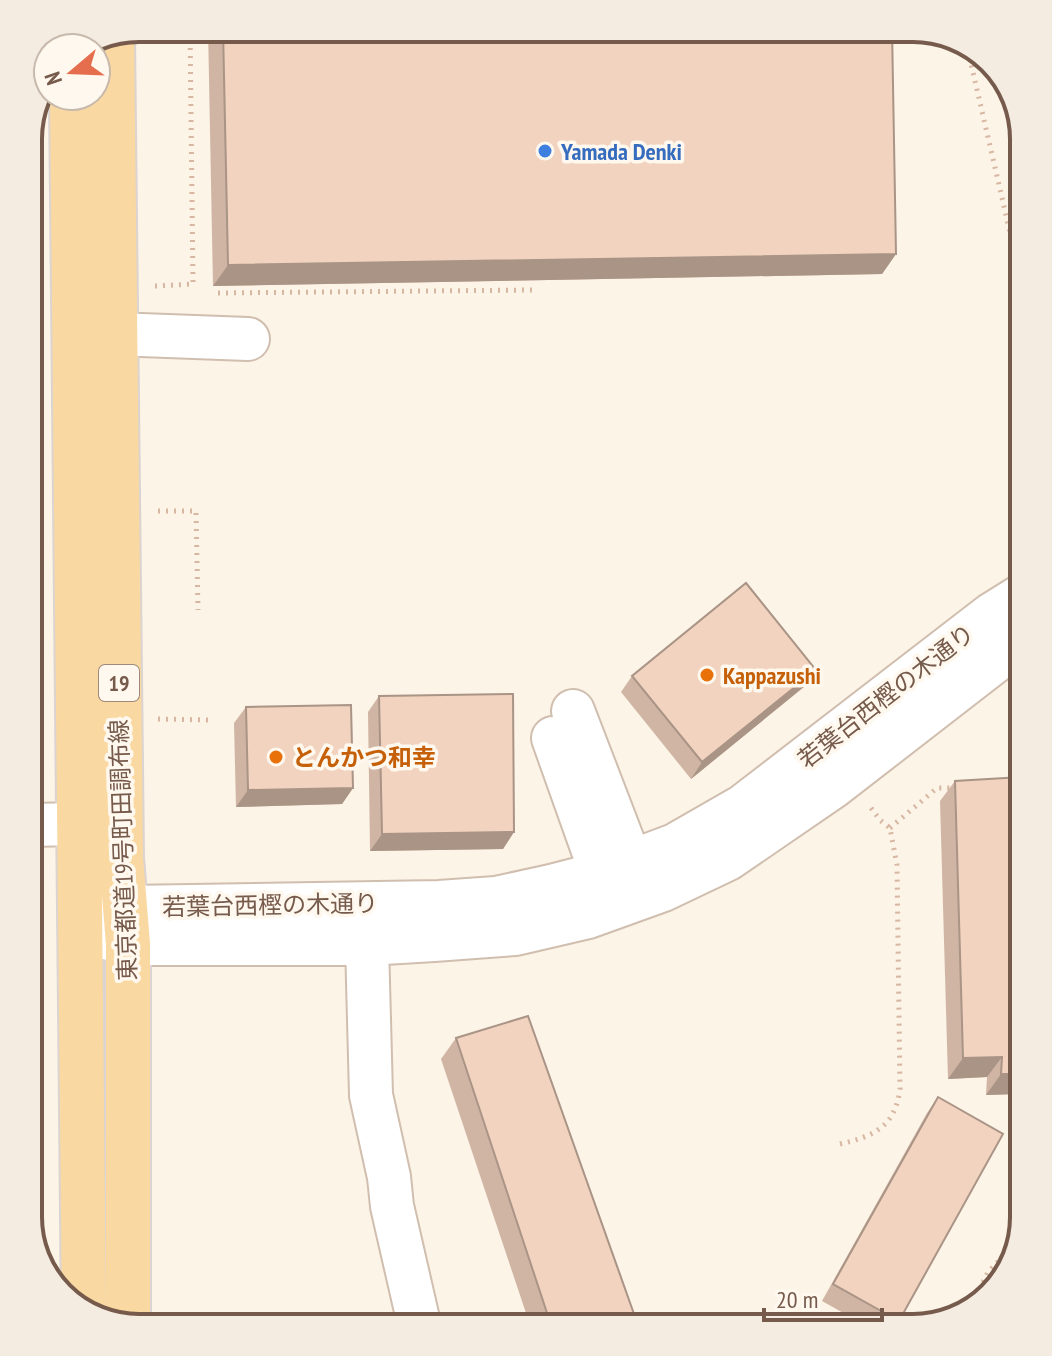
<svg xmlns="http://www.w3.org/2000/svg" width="1052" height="1356" font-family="'PT Sans Narrow','Noto Sans JP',sans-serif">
	<rect width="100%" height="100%" fill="#fcf4e7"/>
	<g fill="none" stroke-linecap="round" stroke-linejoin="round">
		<g stroke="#d0beaf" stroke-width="46">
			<path id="minor" d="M 114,334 L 248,339
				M 573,711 L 631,862
				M 553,738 L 601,873
				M 28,825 L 80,824
				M 96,924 L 126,907 L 439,902 L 496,898 L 551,886 L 601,873 L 675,845 L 743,806 L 992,614 L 1024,594
				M 94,935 L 128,944 L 367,944 L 434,940 L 515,934 L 588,917 L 663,890 L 728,859 L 833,787 L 1024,639
				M 367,944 L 371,1095 L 389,1177 L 392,1206 L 420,1328"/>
		</g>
		<g stroke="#dbd4d0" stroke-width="48">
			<path id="major" d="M 112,38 L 121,858 L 128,944 L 128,1326
				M 72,96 L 84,1313"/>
		</g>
		<path stroke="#d7b6a2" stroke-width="5" stroke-dasharray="2 6" stroke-linecap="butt" d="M 966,42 L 1024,293
			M 155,286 L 193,284 L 190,28
			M 218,293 L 533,290
			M 158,511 L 196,511 L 198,610
			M 158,719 L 212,720
			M 890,828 L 937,788 L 955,788
			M 28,959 L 41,959
			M 840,1144 C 874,1136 895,1127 900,1089 L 897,865 L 890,828 L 880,820 L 871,808
			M 969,1311 L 988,1272 L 1017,1242"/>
		<use href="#minor" stroke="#fff" stroke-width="42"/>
		<use href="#major" stroke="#fad8a1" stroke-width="44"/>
	</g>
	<path fill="#d0b5a4" d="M 208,28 L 892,28 L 896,254 L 882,274 L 213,286 Z
		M 816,670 L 805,686 L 691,779 L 621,692 L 632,676 Z
		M 379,696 L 514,832 L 503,849 L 370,851 L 368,712 Z
		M 246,707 L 353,788 L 342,804 L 236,807 L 234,723 Z
		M 1024,777 L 1024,1091 L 1022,1094 L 986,1095 L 987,1077 L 948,1079 L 940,801 L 955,781 Z
		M 456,1038 L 639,1328 L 531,1328 L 441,1059 Z
		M 938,1097 L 899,1321 L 894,1328 L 870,1328 L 822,1301 L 927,1113 Z"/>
	<path fill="#a99486" d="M 896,254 L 882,274 L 213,286 L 228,265 Z
		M 816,670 L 805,686 L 691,779 L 702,762 Z
		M 353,788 L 342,804 L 236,807 L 248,790 Z
		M 514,832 L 503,849 L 370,851 L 382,834 Z
		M 1002,1057 L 987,1077 L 948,1079 L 963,1058 Z
		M 1001,1074 L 1024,1074 L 1024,1091 L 1022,1094 L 986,1095 Z"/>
	<path fill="#f2d3bf" stroke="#a99486" stroke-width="2" d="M 223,28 L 892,28 L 896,254 L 228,265 Z
		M 746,583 L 816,670 L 702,762 L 632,676 Z
		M 513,694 L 514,832 L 382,834 L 379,696 Z
		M 351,705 L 353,788 L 248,790 L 246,707 Z
		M 1024,777 L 1024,1074 L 1001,1074 L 1002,1057 L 963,1058 L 955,781 Z
		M 528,1016 L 639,1328 L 552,1328 L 456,1038 Z
		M 938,1097 L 1003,1134 L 899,1321 L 833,1284 Z"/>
	<circle fill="#3f7fe0" stroke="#fff8ee" stroke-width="3" cx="545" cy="151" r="8"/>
	<g fill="#e8710a" stroke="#fff8ee" stroke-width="3">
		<circle cx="707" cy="675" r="8"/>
		<circle cx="276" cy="757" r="8"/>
	</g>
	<g text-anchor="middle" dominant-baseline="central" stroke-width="7" stroke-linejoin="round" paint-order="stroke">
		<rect fill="#fff8ee" stroke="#9f897c" stroke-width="2" x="99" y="665" width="40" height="36" rx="6"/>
		<g font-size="22" font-weight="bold" fill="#765a4b">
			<text x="119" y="683">19</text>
		</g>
		<g font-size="24" font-weight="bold" fill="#366cbe" stroke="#fff8ee" text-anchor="start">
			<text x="561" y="151">Yamada Denki</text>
		</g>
		<g font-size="24" font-weight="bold" fill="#c56008" stroke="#fff8ee" text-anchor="start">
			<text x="723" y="675">Kappazushi</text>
			<text x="292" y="757">とんかつ和幸</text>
		</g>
		<g font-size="24" fill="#765a4b" stroke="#fff8ee">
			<text transform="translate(886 696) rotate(-38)">若葉台西樫の木通り</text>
			<text transform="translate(123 850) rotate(-92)">東京都道19号町田調布線</text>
			<text transform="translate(270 905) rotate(-1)">若葉台西樫の木通り</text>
		</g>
	</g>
	<path d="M0 0H1052V1356H0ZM139 42H913A97 97 0 0 1 1010 139V1217A97 97 0 0 1 913 1314H139A97 97 0 0 1 42 1217V139A97 97 0 0 1 139 42Z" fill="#f4ebe1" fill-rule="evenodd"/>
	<path fill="none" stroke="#765a4b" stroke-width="4" d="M139 42H913A97 97 0 0 1 1010 139V1217A97 97 0 0 1 913 1314H139A97 97 0 0 1 42 1217V139A97 97 0 0 1 139 42Z"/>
	<g transform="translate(72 72) rotate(251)"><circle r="38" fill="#fff8ee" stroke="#c8b9ad" stroke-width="2"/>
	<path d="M0-6L14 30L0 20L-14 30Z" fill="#e56e4e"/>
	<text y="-12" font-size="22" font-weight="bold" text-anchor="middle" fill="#765a4b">N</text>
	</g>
	<path d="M764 1308v12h118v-12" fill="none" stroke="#765a4b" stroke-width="4"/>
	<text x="776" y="1308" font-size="24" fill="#765a4b" stroke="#fff8ee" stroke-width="6" paint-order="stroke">20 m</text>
</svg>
